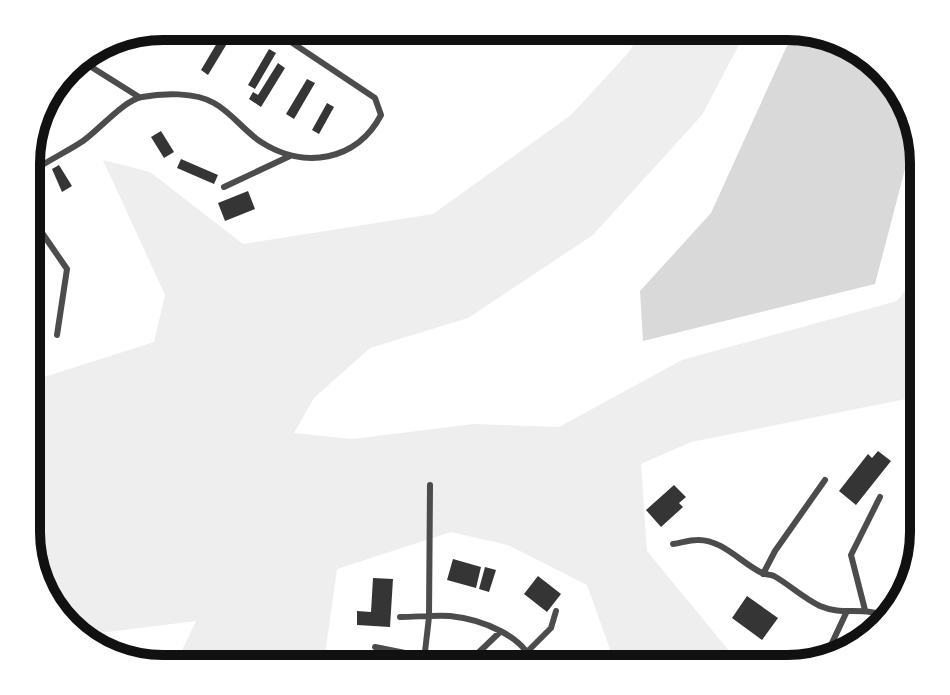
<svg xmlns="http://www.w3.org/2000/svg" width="950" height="695" font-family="Karla,sans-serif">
	<rect width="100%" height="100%" fill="#fff"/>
	<path fill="#eee" d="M 644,26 L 749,26 L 702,115 L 593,235 L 468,318 L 370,348 L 314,398 L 294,433 L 352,439 L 473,424 L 559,427 L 682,360 L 897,301 L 924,267 L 924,540 L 921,547 L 921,396 L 691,442 L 641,464 L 647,551 L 744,669 L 617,669 L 587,585 L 508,545 L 451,532 L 337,569 L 323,669 L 173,669 L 196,621 L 75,636 L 44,600 L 27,549 L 27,332 L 44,377 L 154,342 L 165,295 L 103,160 L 150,172 L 243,244 L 433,214 L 571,115 L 629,52 Z"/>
	<path fill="#d9d9d9" d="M 796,26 L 871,55 L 910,102 L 916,127 L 875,284 L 643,341 L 640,291 L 711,213 Z"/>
	<path fill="#353535" d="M 223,33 L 231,37 L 208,75 L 201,70 Z
		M 269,49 L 276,53 L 255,89 L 248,85 Z
		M 278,63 L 285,68 L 261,107 L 249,99 L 253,92 L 258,95 Z
		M 307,79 L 315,83 L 294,119 L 286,114 Z
		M 327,103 L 334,107 L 319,134 L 312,130 Z
		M 161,131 L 174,152 L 164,158 L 151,137 Z
		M 181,159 L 218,175 L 214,184 L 177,168 Z
		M 59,165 L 72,186 L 62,192 L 52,169 Z
		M 248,191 L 255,209 L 225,221 L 218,203 Z
		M 878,451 L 891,461 L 856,505 L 839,491 L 868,454 L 872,458 Z
		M 674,485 L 686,497 L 679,503 L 683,507 L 661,527 L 646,510 Z
		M 453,559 L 481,567 L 476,588 L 447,580 Z
		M 485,567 L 496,570 L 489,592 L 479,589 Z
		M 538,576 L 561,594 L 547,612 L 524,594 Z
		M 373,578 L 393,579 L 390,627 L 357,625 L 357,611 L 371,612 Z
		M 747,596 L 778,618 L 762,640 L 732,618 Z
		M 374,653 L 387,656 L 384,669 L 369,669 Z
		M 577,658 L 579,669 L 558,669 L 556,664 Z
		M 495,660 L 504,669 L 486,669 Z"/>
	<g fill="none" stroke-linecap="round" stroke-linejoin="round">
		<path stroke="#4c4c4c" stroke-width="6" d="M 528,26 L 541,34
			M 77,58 L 139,97
			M 27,170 L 36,169 C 51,159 68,151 83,141 C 99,130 124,100 142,97 C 163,93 195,92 214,103 C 232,113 244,131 261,142 C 304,170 357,161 381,115 L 375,98 L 267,26
			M 224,187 L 290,156
			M 27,211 L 67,269 L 57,335
			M 673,544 C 681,543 689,540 697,540 C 722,539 741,563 762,573 C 765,575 770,574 774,576 C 790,585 803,598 820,606 C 846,617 863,604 891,619
			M 763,574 L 775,551 L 825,480
			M 865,610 L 851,555 L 880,497
			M 400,617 C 416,617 433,615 450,616 C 480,619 528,636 534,669
			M 375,647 L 425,657
			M 527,652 L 551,628 L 556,611
			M 824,660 L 847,611
			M 423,669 L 429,617 L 430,485
			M 469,669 L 476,655 L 500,632"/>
	</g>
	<path d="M0 0H950V695H0ZM163 40H787A123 123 0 0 1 910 163V532A123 123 0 0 1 787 655H163A123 123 0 0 1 40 532V163A123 123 0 0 1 163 40Z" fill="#fff" fill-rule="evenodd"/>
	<path fill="none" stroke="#111" stroke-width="10" d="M163 40H787A123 123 0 0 1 910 163V532A123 123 0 0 1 787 655H163A123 123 0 0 1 40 532V163A123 123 0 0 1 163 40Z"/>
</svg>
